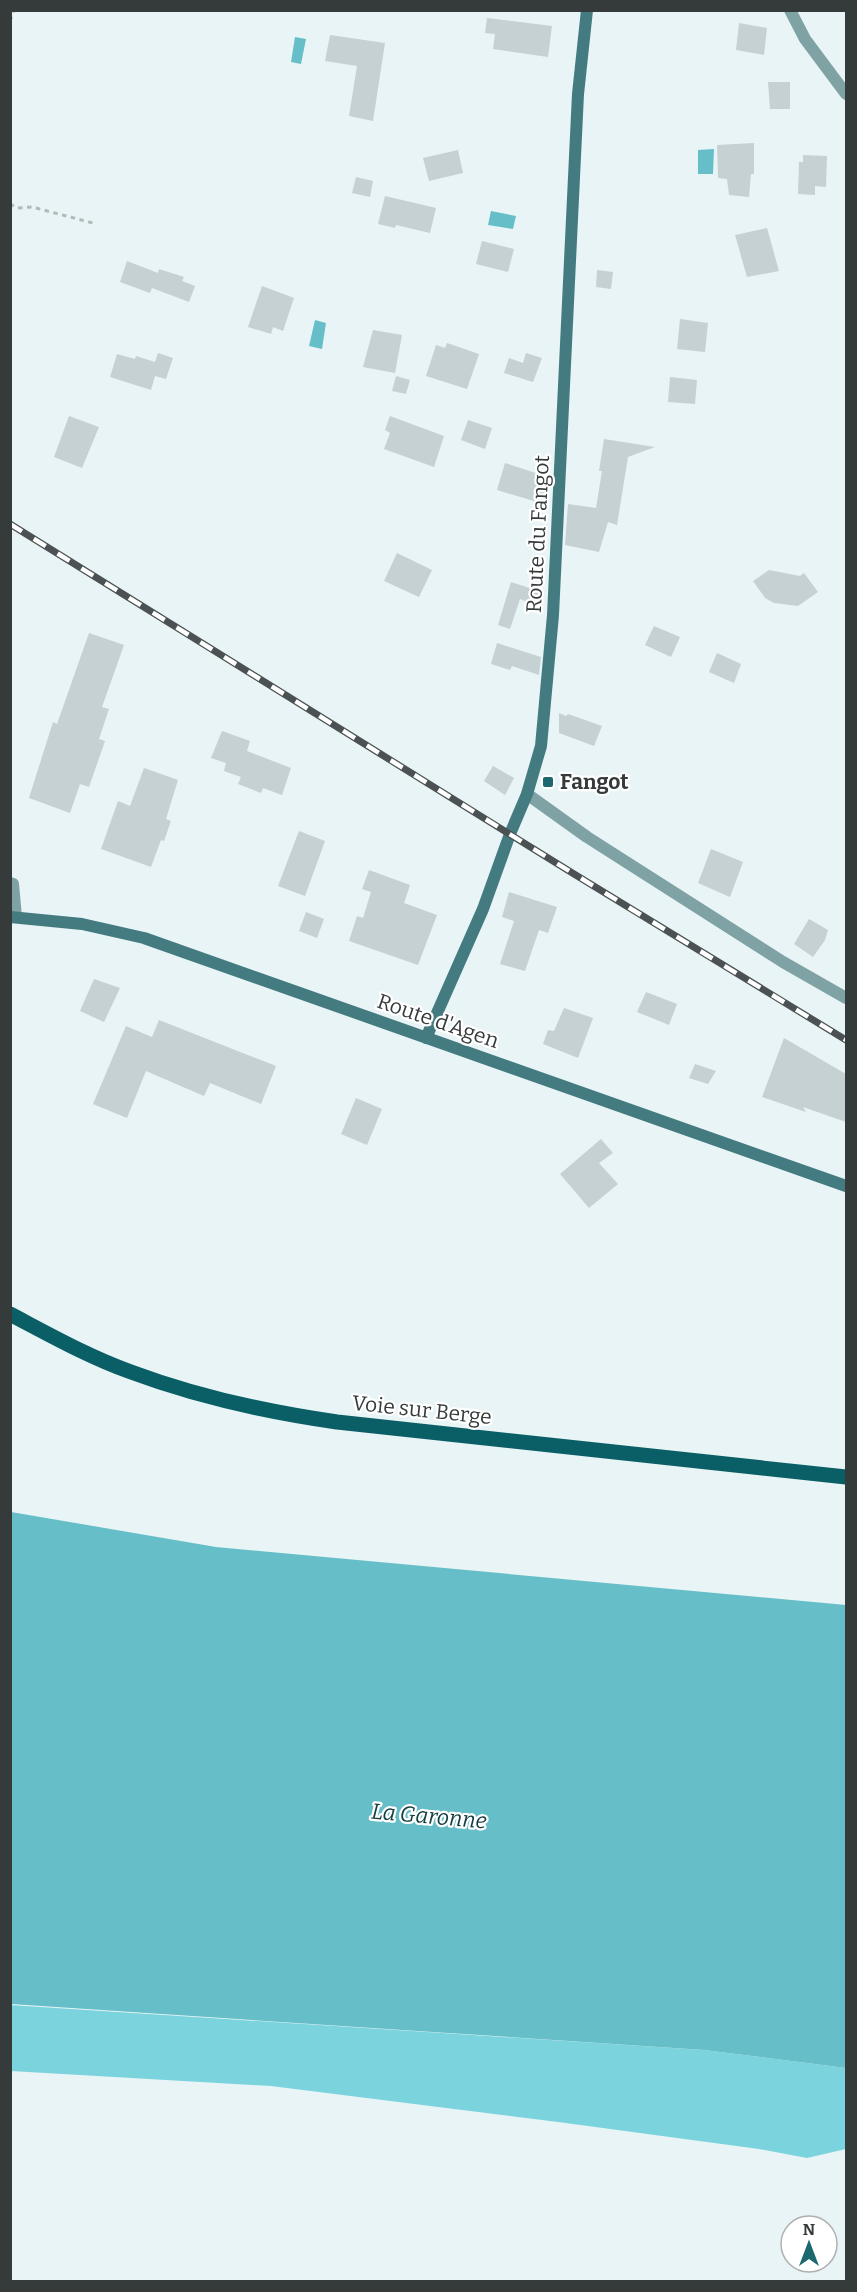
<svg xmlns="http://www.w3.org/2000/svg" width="857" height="2292" font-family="Bitter,serif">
	<rect width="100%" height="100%" fill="#e8f4f5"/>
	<path fill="#7bd4dd" d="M 10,2005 L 704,2050 L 846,2068 L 846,2149 L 807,2158 L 759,2149 L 558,2122 L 271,2086 L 11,2071 Z"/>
	<path fill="#66bfc8" d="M 295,37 L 306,39 L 301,64 L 291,62 Z
		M 714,149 L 713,174 L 698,174 L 698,150 Z
		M 491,211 L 516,216 L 513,229 L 488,225 Z
		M 315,320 L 326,323 L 322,349 L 309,346 Z
		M 11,1512 L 216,1547 L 846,1605 L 846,2068 L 704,2050 L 11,2004 Z"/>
	<path fill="#c5d1d2" d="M 487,18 L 552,26 L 548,57 L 493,49 L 495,34 L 485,33 Z
		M 739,23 L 767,28 L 764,55 L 736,50 Z
		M 330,35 L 385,43 L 373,121 L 349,116 L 357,66 L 325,61 Z
		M 768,82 L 790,82 L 790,109 L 770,109 Z
		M 754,143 L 754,174 L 751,174 L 749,197 L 729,195 L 727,179 L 718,178 L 717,145 Z
		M 458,150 L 463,173 L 429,181 L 423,158 Z
		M 803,155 L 827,156 L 826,187 L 815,186 L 815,195 L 798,194 L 799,162 L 803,162 Z
		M 356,177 L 373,181 L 370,197 L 352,193 Z
		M 385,196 L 436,208 L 430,233 L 396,225 L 395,228 L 378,224 Z
		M 767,228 L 779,271 L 747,277 L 735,235 Z
		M 482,241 L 514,249 L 508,272 L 476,264 Z
		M 127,261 L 158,273 L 159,269 L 184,277 L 182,281 L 195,286 L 189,302 L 152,288 L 150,293 L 120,282 Z
		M 597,270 L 613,272 L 611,289 L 596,287 Z
		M 262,286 L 294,298 L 283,331 L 273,327 L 271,334 L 248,327 Z
		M 680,319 L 708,323 L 705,352 L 677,349 Z
		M 373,330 L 402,335 L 395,373 L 363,367 Z
		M 447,343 L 479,354 L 467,389 L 426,376 L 436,345 L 445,348 Z
		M 158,353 L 173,358 L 166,379 L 155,376 L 151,390 L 110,377 L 117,354 L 135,359 L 136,356 L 155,362 Z
		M 526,353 L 542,358 L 533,382 L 504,373 L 509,358 L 523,363 Z
		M 396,376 L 410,380 L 406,394 L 392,391 Z
		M 670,377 L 697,380 L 695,404 L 668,402 Z
		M 69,416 L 99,427 L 82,468 L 54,457 Z
		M 390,416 L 444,436 L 434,467 L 384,449 L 390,433 L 385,430 Z
		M 468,420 L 492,428 L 485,449 L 461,440 Z
		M 604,439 L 655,447 L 628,457 L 617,525 L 608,522 L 599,552 L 565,545 L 568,504 L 596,508 L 602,471 L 599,471 Z
		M 505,463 L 542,475 L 539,485 L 549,488 L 547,505 L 497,490 Z
		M 397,553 L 432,570 L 419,597 L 384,581 Z
		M 769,570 L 800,576 L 804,573 L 818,592 L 798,606 L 774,603 L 765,598 L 753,581 Z
		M 511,582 L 539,591 L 535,605 L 520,599 L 510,629 L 498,625 Z
		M 654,626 L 680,637 L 671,657 L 645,645 Z
		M 89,633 L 124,645 L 102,707 L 109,709 L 99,739 L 105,741 L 89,787 L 80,784 L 70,813 L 29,798 L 53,722 L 57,724 Z
		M 497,643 L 541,657 L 539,675 L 512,666 L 510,670 L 491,664 Z
		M 717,653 L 741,664 L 734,683 L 709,672 Z
		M 559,713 L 566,716 L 568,714 L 602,726 L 594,746 L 559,733 Z
		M 222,731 L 250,741 L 247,751 L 291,768 L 282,795 L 263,788 L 261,793 L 238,784 L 241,777 L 224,771 L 226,763 L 211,758 Z
		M 493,766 L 514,778 L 505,795 L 484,781 Z
		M 144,768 L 178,780 L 166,819 L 171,821 L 164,841 L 161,840 L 151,867 L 101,849 L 118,801 L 130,806 Z
		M 299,831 L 325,841 L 305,896 L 278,886 Z
		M 711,849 L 743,862 L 730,897 L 698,883 Z
		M 369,870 L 410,885 L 404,903 L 437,915 L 418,965 L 349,941 L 357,916 L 363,918 L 371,892 L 362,889 Z
		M 509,892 L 557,907 L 548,933 L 539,930 L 525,971 L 500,964 L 514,921 L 502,917 Z
		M 306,912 L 324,919 L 317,938 L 299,931 Z
		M 809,919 L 828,930 L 825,940 L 813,957 L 794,944 Z
		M 94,979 L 120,988 L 104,1022 L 80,1011 Z
		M 646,992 L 677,1004 L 669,1025 L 637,1012 Z
		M 564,1008 L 593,1018 L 578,1058 L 543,1044 L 548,1030 L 554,1031 Z
		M 159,1020 L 276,1066 L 261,1104 L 210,1083 L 204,1096 L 146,1071 L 127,1118 L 93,1104 L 126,1026 L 152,1037 Z
		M 784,1038 L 846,1074 L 846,1122 L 803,1107 L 806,1112 L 762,1097 Z
		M 695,1064 L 716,1071 L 708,1084 L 689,1078 Z
		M 356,1098 L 382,1109 L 367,1145 L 341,1134 Z
		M 601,1139 L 613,1153 L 599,1163 L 618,1184 L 589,1208 L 560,1174 Z"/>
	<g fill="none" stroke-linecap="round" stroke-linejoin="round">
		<path stroke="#b0babb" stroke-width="3" stroke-dasharray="4.5 4.5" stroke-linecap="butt" d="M 10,21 L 14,10
			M 10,204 L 18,208 L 32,207 L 93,223"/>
		<path stroke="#7fa2a5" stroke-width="12" d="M 790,10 L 805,39 L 846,94
			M 527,794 L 587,837 L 783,962 L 846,998
			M 10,883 L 13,884 L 16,917"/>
		<path stroke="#447b81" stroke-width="12" d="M 10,917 L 82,924 L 144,938 L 846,1186
			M 426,1038 L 483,909 L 510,834 L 527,794 L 541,746 L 553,615 L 578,94 L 587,10"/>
		<path stroke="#0a5f66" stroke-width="15" d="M 10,1314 C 50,1335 89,1357 131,1372 C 198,1397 267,1412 337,1422 L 846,1477"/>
		<g stroke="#4c5253" stroke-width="7">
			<path id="rail" d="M 10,524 L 574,874 L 846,1040"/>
		</g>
		<use href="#rail" stroke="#fff" stroke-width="4.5" stroke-dasharray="14" stroke-linecap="butt"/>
	</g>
	<rect fill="#1b686f" stroke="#fff" stroke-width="2" x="542" y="776" width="12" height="12" rx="3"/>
	<g text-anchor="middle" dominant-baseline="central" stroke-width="4.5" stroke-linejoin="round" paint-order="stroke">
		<g font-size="21" fill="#353a3b" stroke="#fff">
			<text transform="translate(538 534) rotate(-87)">Route du Fangot</text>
			<text transform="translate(438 1021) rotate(19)">Route d'Agen</text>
			<text transform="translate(422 1410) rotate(6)">Voie sur Berge</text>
		</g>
		<g font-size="21" font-weight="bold" fill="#353a3b" stroke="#fff" text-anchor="start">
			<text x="560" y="782">Fangot</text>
		</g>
		<g font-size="22" font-style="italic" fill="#133d41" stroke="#fff">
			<text transform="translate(429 1816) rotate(5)">La Garonne</text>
		</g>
	</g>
	<rect width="857" height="2292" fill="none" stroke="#353a3b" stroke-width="24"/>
	<g transform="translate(809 2244)"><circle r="28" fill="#ffffff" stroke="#aeb0b1" stroke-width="1.5"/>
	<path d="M0-4.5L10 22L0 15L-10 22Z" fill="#1b686f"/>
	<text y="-9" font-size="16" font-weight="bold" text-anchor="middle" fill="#353a3b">N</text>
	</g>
</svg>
